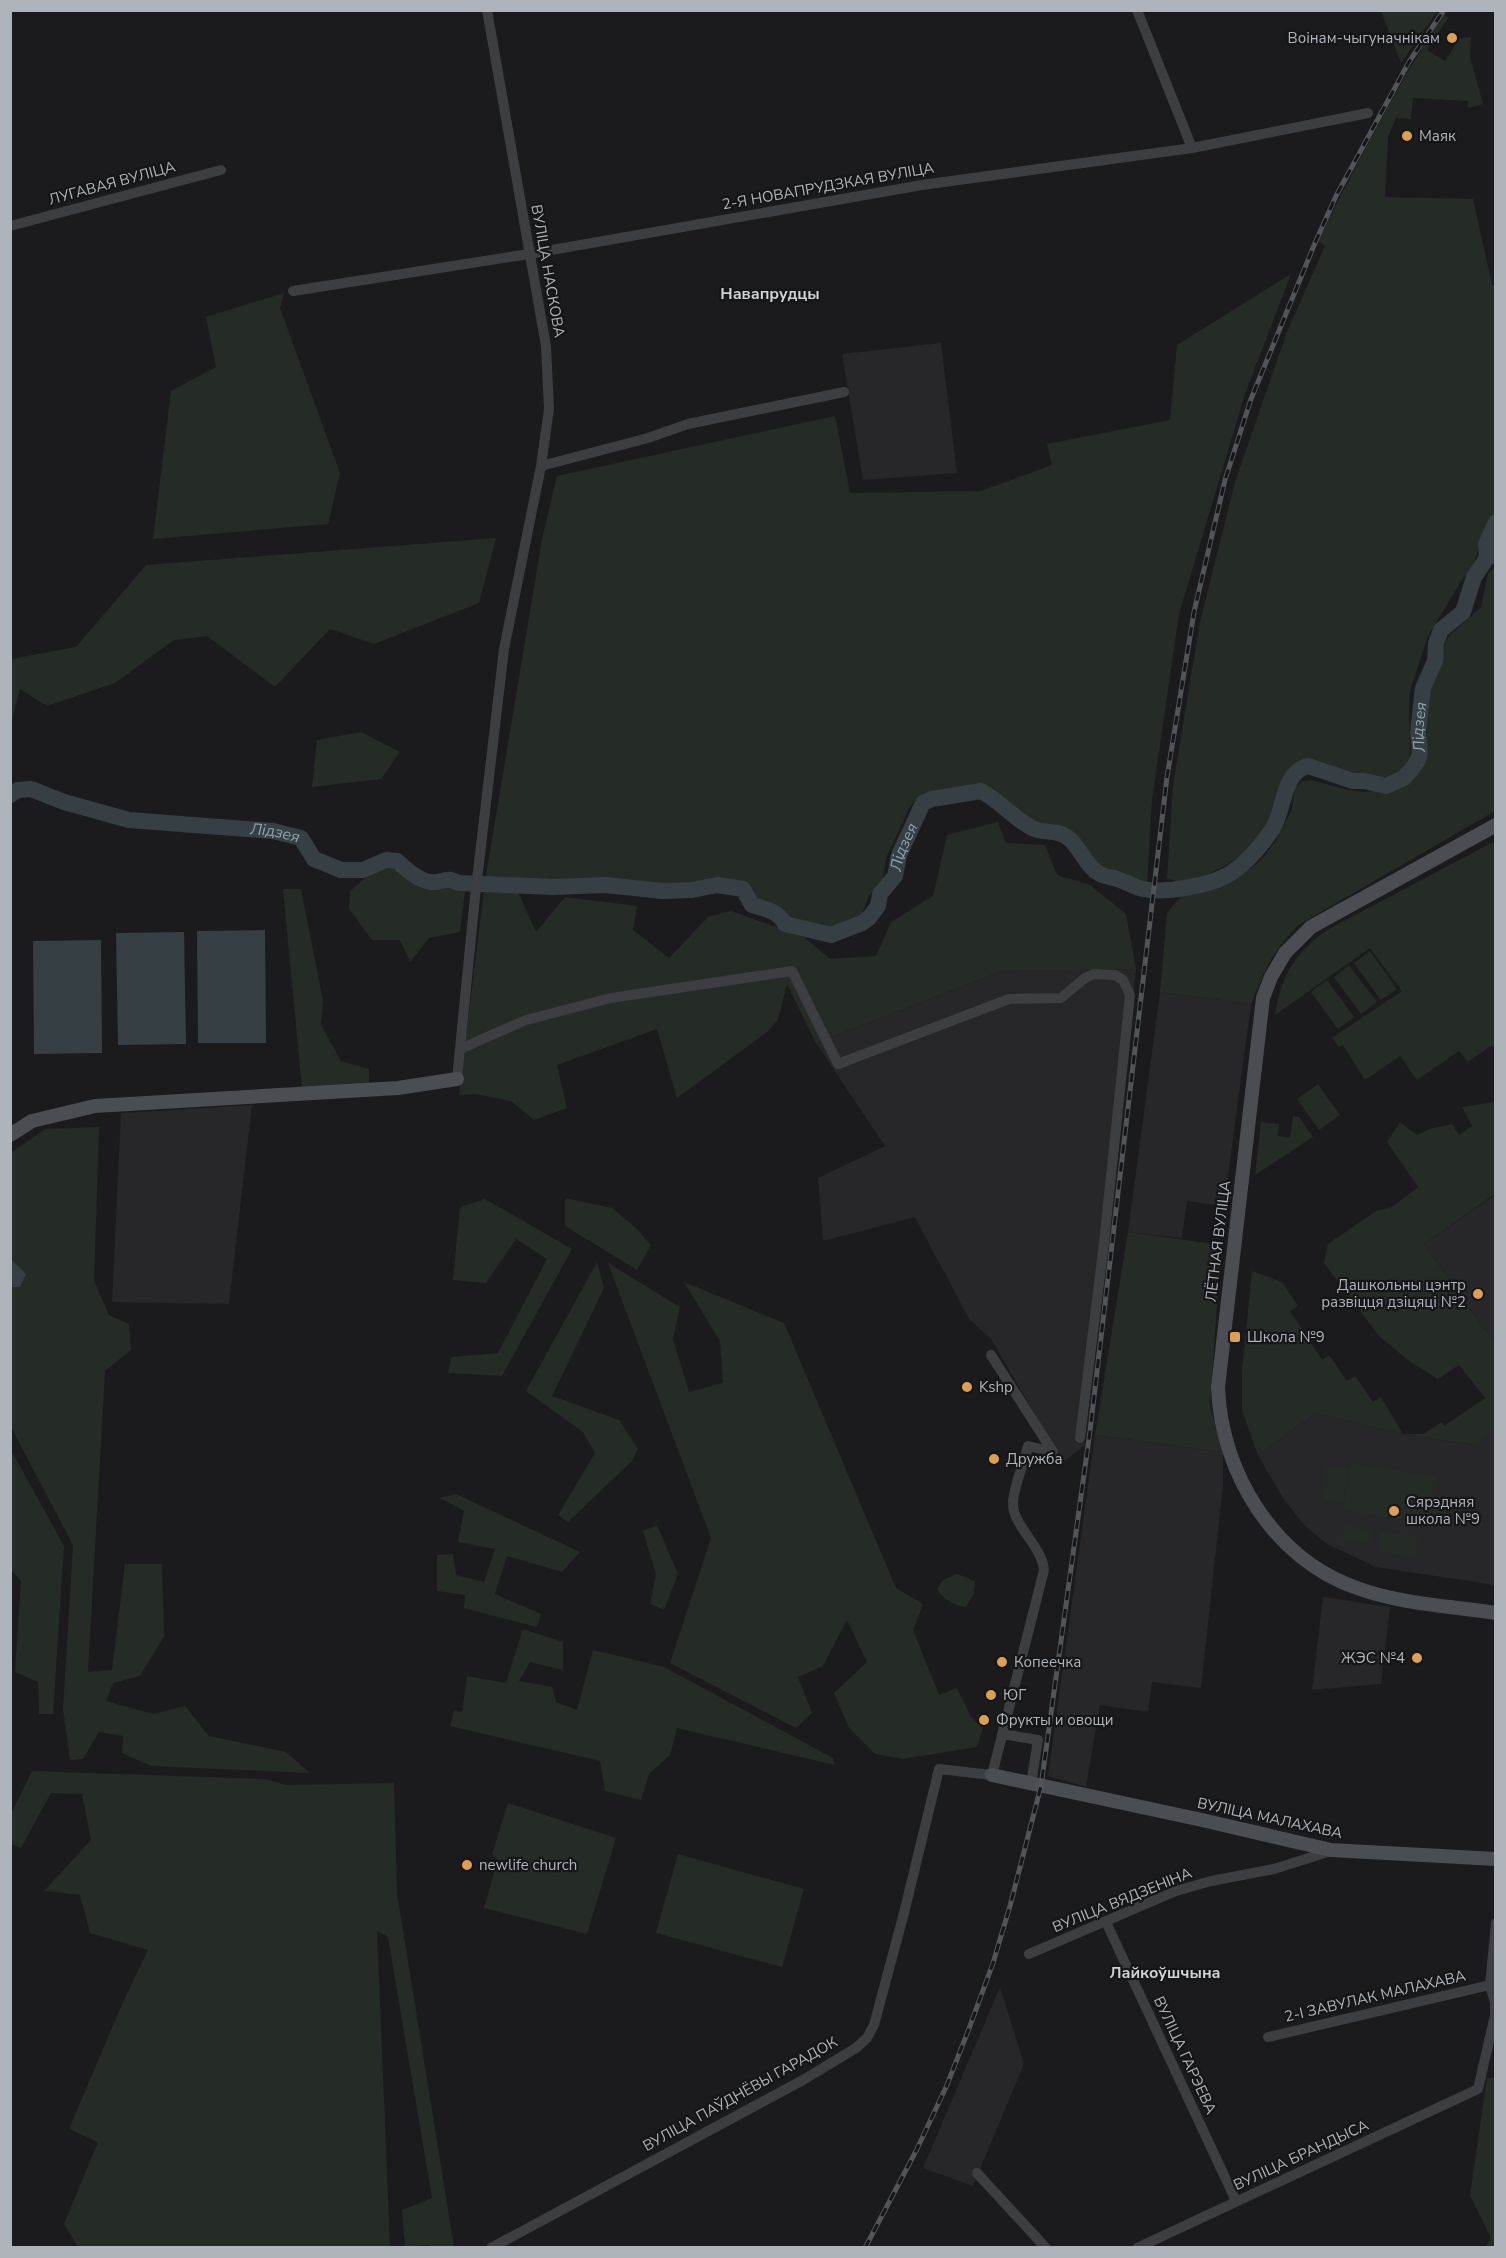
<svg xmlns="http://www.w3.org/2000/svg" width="1506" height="2258" font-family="'Nunito Sans',sans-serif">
	<rect width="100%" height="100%" fill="#1b1b1d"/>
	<path fill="#272729" d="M 941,343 L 957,473 L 863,480 L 842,354 Z
		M 1136,969 L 1084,1446 L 1063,1462 L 991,1339 L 969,1319 L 915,1217 L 823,1241 L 818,1178 L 885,1146 L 816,1043 L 1002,971 Z
		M 1160,992 L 1251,1004 L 1224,1206 L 1187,1201 L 1182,1238 L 1128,1232 Z
		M 252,1105 L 229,1304 L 112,1302 L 121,1113 Z
		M 1495,1195 L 1495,1344 L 1424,1244 Z
		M 1316,1413 L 1403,1434 L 1474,1445 L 1495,1430 L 1495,1585 L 1376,1567 L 1327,1544 L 1304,1525 L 1282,1497 L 1258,1455 Z
		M 1095,1435 L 1223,1452 L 1223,1485 L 1201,1688 L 1152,1682 L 1148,1712 L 1100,1705 L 1086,1787 L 1048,1776 Z
		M 1323,1597 L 1390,1607 L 1381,1684 L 1312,1690 Z
		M 1000,1987 L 1024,2064 L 973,2186 L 923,2168 Z"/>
	<path fill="#252c25" d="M 1381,11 L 1437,12 L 1401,63 Z
		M 1444,14 L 1448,18 L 1427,50 L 1445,61 L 1460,38 L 1471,37 L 1470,57 L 1483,104 L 1468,108 L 1468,101 L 1413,98 L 1411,119 L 1396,118 L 1388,137 L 1385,197 L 1473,199 L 1492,285 L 1495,285 L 1495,512 L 1479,548 L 1472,568 L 1462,580 L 1428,636 L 1409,694 L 1410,763 L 1395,776 L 1366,779 L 1333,768 L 1305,764 C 1298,769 1288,774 1283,781 C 1273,795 1274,818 1264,833 C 1251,853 1209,878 1186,881 C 1180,882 1173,880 1167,879 L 1173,785 L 1200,622 L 1235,482 L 1287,332 L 1325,246 L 1318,241 C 1357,163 1396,87 1444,14 Z
		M 1291,274 L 1245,394 L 1179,614 L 1152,800 L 1147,884 L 1102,872 L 1082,848 L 1065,836 L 1039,830 L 1016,818 L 994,796 L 983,789 L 917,798 L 910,807 L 886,858 L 883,878 L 868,897 L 862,915 L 821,932 L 792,924 L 773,908 L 755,905 L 745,890 L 733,884 L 720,882 L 690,888 L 604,881 L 515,885 L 536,932 L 565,897 L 637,906 L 633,930 L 669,958 L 708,917 L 731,911 L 804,937 L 830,959 L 876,956 L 891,922 L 933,896 L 947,835 L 998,822 L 1006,843 L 1045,845 L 1057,875 L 1090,885 L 1126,914 L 1136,969 L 1002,971 L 816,1043 L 787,984 L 778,1020 L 767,1032 L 677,1098 L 657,1029 L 557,1065 L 567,1108 L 534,1120 L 511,1101 L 475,1094 L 459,1095 L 485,882 L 542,539 L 557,476 L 835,416 L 850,493 L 981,491 L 1052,465 L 1047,444 L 1170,420 L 1177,345 Z
		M 284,293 L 280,308 L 340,473 L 328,524 L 153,539 L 171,391 L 216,367 L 206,317 Z
		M 496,538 L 479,603 L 374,644 L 330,629 L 275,687 L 207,636 L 174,640 L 115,683 L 47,706 L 20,689 L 11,724 L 11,659 L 76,647 L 146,565 Z
		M 1495,567 L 1495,811 L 1300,924 C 1272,951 1266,968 1251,1004 L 1160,992 L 1167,913 L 1180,897 L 1228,881 L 1258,863 L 1276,841 L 1292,809 L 1295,787 L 1303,781 L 1311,780 L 1348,790 L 1365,792 L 1387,790 L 1402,786 L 1420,770 L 1426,751 L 1428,698 L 1447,638 L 1481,607 L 1488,573 Z
		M 361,732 L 400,752 L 381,779 L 312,787 L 317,740 Z
		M 1491,843 L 1496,844 L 1495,1046 L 1489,1047 L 1468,1062 L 1459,1051 L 1417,1080 L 1400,1056 L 1365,1080 L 1343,1045 L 1339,1047 L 1332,1038 L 1402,991 L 1370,948 L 1275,1015 C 1282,974 1295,952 1329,929 Z
		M 386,860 L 397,861 L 406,870 L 430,882 L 450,878 L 459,883 L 466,884 L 460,932 L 429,938 L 410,962 L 400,940 L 372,940 L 349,909 L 350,891 Z
		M 283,889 L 301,889 L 323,1001 L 321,1025 L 341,1061 L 369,1069 L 369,1086 L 302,1089 Z
		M 1370,951 L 1397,989 L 1381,1000 L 1354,963 Z
		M 1349,965 L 1377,1002 L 1361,1014 L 1334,977 Z
		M 1327,980 L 1354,1017 L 1338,1029 L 1311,992 Z
		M 1318,1084 L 1340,1115 L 1319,1130 L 1297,1099 Z
		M 1495,1102 L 1495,1194 L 1424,1244 L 1495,1344 L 1495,1430 L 1475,1445 L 1403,1434 L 1316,1413 L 1258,1455 L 1242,1410 L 1242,1371 L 1252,1271 L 1282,1282 L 1298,1306 L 1290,1311 L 1322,1360 L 1329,1355 L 1347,1381 L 1355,1376 L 1373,1402 L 1381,1397 L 1403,1434 L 1423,1434 L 1442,1422 L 1444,1426 L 1485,1398 L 1459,1365 L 1438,1379 L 1408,1360 L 1379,1336 L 1324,1263 L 1328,1244 L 1376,1211 L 1392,1207 L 1418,1187 L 1387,1142 L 1400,1122 L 1417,1135 L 1429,1129 L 1452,1124 L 1459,1135 L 1472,1126 L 1462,1107 Z
		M 1293,1116 L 1299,1117 L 1313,1137 L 1255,1175 L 1261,1122 L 1279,1124 L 1278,1136 L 1290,1138 Z
		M 99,1127 L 94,1281 L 109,1315 L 129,1324 L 131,1350 L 105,1371 L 88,1672 L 112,1670 L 125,1564 L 162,1564 L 164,1636 L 140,1676 L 113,1683 L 106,1701 L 153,1714 L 185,1706 L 209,1736 L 286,1752 L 310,1773 L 151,1766 L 122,1753 L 123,1736 L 99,1732 L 83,1759 L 70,1760 L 63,1709 L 73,1545 L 11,1427 L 10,1153 L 46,1129 Z
		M 565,1198 L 612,1208 L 636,1228 L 651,1245 L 637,1270 L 565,1226 Z
		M 485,1199 L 572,1249 L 502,1376 L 448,1373 L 451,1357 L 498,1353 L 547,1259 L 516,1239 L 486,1283 L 453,1280 L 460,1207 Z
		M 1128,1232 L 1221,1245 L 1210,1406 L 1223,1452 L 1095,1435 Z
		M 597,1262 L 604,1288 L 552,1396 L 619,1420 L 638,1449 L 632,1461 L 568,1522 L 558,1515 L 595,1453 L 583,1432 L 526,1391 Z
		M 608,1263 L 680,1307 L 673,1339 L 689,1392 L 723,1383 L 720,1341 L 684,1282 L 784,1323 L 896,1588 L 923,1604 L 913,1630 L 939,1695 L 957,1688 L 971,1717 L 983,1728 L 977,1747 L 903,1759 L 875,1754 L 849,1728 L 834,1693 L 867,1662 L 847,1620 L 823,1666 L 798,1677 L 812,1713 L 796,1728 L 670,1663 L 711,1538 Z
		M 10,1448 L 64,1546 L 53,1714 L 39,1714 L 38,1682 L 15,1672 L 21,1581 L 11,1570 Z
		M 1351,1463 L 1437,1477 L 1429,1524 L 1343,1510 Z
		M 1327,1466 L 1348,1469 L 1343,1503 L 1322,1500 Z
		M 456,1494 L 580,1552 L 562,1572 L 507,1556 L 495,1594 L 541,1614 L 537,1627 L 464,1608 L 465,1595 L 437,1591 L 437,1555 L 453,1554 L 456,1575 L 484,1582 L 495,1549 L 458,1542 L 464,1511 L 440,1498 Z
		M 1435,1498 L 1450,1501 L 1445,1526 L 1431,1523 Z
		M 657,1525 L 678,1574 L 664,1610 L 650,1604 L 656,1574 L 643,1531 Z
		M 1345,1526 L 1371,1530 L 1369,1543 L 1342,1540 Z
		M 1381,1531 L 1419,1537 L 1415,1557 L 1378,1551 Z
		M 957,1574 L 975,1581 L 974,1594 L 966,1607 C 955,1606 942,1599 937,1589 L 943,1580 Z
		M 523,1629 L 563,1642 L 563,1670 L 530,1662 L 519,1681 L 552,1687 L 556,1702 L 577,1710 L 593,1650 L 664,1667 L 833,1758 L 835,1765 L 677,1728 L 670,1755 L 649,1774 L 641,1800 L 605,1791 L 600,1761 L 450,1726 L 454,1711 L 462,1712 L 467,1676 L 506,1683 Z
		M 32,1771 L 265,1779 L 286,1785 L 394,1783 L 397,1893 L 454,2247 L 431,2247 L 429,2245 L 405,2247 L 402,2210 L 432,2198 L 388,1937 L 377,1931 L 390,2247 L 78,2247 L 64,2224 L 98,2142 L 69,2129 L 123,2002 L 148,1950 L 90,1933 L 80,1895 L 44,1891 L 91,1840 L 82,1794 L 51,1793 L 21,1848 L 11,1844 L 11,1814 Z
		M 508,1803 L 616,1838 L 587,1934 L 484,1908 L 498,1860 L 492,1854 Z
		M 678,1854 L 804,1889 L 782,1967 L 656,1933 Z
		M 1487,2078 L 1495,2078 L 1495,2247 L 1485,2247 L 1491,2238 L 1470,2195 Z"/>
	<path fill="#363f44" d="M 265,930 L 266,1043 L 198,1043 L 197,931 Z
		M 184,932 L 186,1044 L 118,1045 L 116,933 Z
		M 101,940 L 102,1053 L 34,1054 L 33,941 Z
		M 10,1258 L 26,1274 L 20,1287 L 11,1287 Z"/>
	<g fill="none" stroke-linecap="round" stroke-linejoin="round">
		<g stroke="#363f44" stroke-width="16">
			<path d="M 1487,558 L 1486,544 L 1496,522"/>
			<path id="s1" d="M 10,795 L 18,790 L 31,789 L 64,802 L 129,820 L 273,831 L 301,838 L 314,859 L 341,870 L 363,870 L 386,860 L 397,861 C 405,869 419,880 430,882 C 444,884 443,875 459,883 L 553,887 L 606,885 L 662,891 L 692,890 L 717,885 L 743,889 L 752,905 C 766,909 778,911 785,924 L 831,935 L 862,923 L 869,918 L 878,906 L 880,894 L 895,876 L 899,855 L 923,803 L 932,799 L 981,791 C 1000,801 1013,818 1032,828 C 1043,834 1056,829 1067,837 C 1080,846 1085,866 1100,874 C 1105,877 1112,877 1117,879 C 1126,882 1134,887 1143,889 C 1164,894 1213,885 1231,873 C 1247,862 1261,846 1272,830 C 1285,811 1281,773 1308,766 L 1353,781 L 1364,781 L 1386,786 L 1404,778 L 1411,770 L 1417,762 L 1420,753 L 1418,732 L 1423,688 L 1435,661 L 1436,643 L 1441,630 L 1463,612 L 1474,577 L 1487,558 L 1496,553"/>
		</g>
		<path stroke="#3c3e41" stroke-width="10" d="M 1137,10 L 1192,148
			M 10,226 L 221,170
			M 293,291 L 529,254 L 922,185 L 1192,148 L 1368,113
			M 541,466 L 648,438 L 688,424 L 844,392
			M 460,1049 L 526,1020 L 611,998 L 792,971 L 838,1064 L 1009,999 L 1061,998 L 1085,978 L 1094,974 L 1115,975 L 1123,980 L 1130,995 L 1104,1243 L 1080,1438
			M 457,1079 L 475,897 L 504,649 L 541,466 L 549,409 L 546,346 L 487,10
			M 991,1355 L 1053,1452
			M 1002,1734 L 1038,1740 L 1031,1784
			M 1106,1922 L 1236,2201
			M 1029,1954 L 1176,1891 L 1211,1881 L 1274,1869 L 1331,1851
			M 1268,2037 L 1490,1985
			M 977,2173 L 1046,2248
			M 491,2248 L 803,2080 L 856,2048 L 867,2038 L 874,2025 L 904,1913 L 939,1769 L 992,1775 L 1044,1570 C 1042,1545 1011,1525 1013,1501 C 1015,1483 1024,1463 1028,1446 L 1053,1452
			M 1137,2248 L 1478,2089 L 1495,2015 L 1495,2002 L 1490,1985 L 1496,1923"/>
		<path stroke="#4a4d51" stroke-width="14" d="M 1496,825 L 1311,927 L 1285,953 L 1271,977 L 1263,998 L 1218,1387 C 1221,1473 1274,1559 1357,1588 C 1400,1604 1450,1606 1496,1613
			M 10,1135 L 32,1121 L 95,1106 L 398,1088 L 457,1079
			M 992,1775 L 1202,1820 L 1331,1850 L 1496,1859"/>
		<g stroke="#515458" stroke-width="5">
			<path id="rail" d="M 865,2248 L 917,2149 L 947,2085 L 970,2026 L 993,1963 L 1010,1906 L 1041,1786 L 1090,1431 L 1167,777 L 1194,612 L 1225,480 L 1251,399 L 1315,243 L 1336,196 L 1409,62 L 1444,10"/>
		</g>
		<use href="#rail" stroke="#161618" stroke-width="3" stroke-dasharray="9" stroke-linecap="butt"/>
	</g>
	<g fill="#dd9f53" stroke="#161618" stroke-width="2">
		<circle cx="1452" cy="38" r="6"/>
		<circle cx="1407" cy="136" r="6"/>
		<circle cx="1478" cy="1294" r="6"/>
		<rect x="1229" y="1331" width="12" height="12" rx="3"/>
		<circle cx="967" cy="1387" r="6"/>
		<circle cx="994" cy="1459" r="6"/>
		<circle cx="1394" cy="1511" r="6"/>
		<circle cx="1417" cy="1658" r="6"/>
		<circle cx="1002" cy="1662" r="6"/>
		<circle cx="991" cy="1695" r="6"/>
		<circle cx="984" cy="1720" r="6"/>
		<circle cx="467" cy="1865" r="6"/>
	</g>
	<g text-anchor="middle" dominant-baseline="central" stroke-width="4.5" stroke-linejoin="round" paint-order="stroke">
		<g font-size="15" fill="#afb4ba" stroke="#161618" text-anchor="start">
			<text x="1440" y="38" text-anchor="end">Воінам-чыгуначнікам</text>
			<text x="1419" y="136">Маяк</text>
			<text x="1466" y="1285" text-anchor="end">Дашкольны цэнтр<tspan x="1466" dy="17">развіцця дзіцяці №2</tspan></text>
			<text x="1247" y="1337">Школа №9</text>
			<text x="979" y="1387">Kshp</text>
			<text x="1006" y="1459">Дружба</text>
			<text x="1406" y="1502">Сярэдняя<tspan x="1406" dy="17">школа №9</tspan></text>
			<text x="1405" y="1658" text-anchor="end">ЖЭС №4</text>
			<text x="1014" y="1662">Копеечка</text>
			<text x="1003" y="1695">ЮГ</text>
			<text x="996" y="1720">Фрукты и овощи</text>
			<text x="479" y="1865">newlife church</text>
		</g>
		<g font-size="15" fill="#afb4ba" stroke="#161618">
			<text transform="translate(112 183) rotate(-15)">ЛУГАВАЯ ВУЛІЦА</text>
			<text transform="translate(828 186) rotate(-10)">2-Я НОВАПРУДЗКАЯ ВУЛІЦА</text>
			<text transform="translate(548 271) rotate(80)">ВУЛІЦА НАСКОВА</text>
			<text transform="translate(1218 1241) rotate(-83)">ЛЁТНАЯ ВУЛІЦА</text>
			<text transform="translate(1270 1818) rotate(12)">ВУЛІЦА МАЛАХАВА</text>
			<text transform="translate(1122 1900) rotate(-22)">ВУЛІЦА ВЯДЗЕНІНА</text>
			<text transform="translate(1375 1996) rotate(-13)">2-І ЗАВУЛАК МАЛАХАВА</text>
			<text transform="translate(1185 2055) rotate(65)">ВУЛІЦА ГАРЭЕВА</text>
			<text transform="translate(740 2094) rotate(-29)">ВУЛІЦА ПАЎДНЁВЫ ГАРАДОК</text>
			<text transform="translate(1301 2155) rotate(-25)">ВУЛІЦА БРАНДЫСА</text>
		</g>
		<g font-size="16" font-weight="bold" fill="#cfd2d7" stroke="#161618">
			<text x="770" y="294">Навапрудцы</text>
			<text x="1165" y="1973">Лайкоўшчына</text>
		</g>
		<g font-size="16" font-style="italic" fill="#8ba3b1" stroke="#161618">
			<text stroke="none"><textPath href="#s1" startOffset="1680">Лідзея</textPath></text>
			<text stroke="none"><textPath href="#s1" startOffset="272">Лідзея</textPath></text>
			<text stroke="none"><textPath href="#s1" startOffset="993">Лідзея</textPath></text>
		</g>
	</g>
	<rect width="1506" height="2258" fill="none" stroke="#afb4ba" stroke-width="24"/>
</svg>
